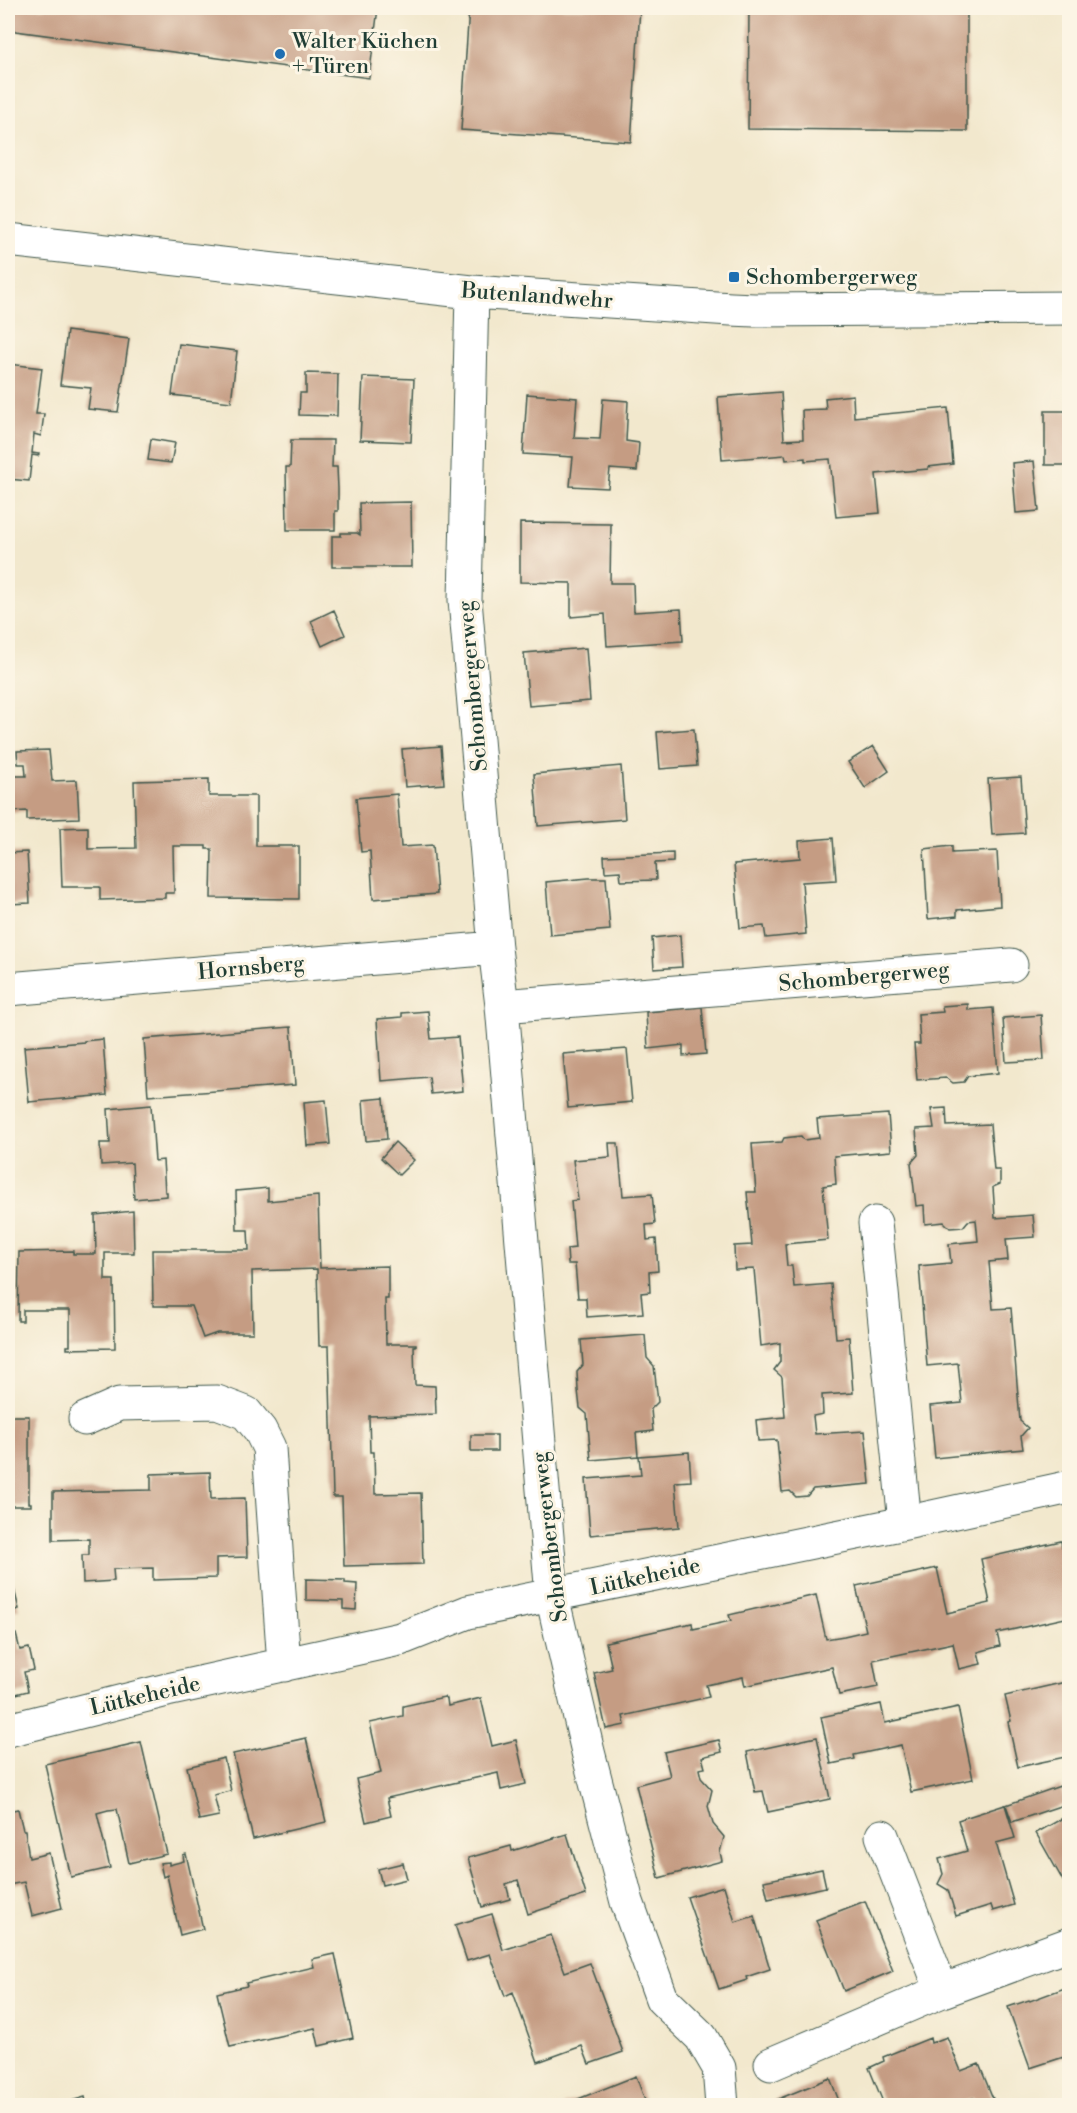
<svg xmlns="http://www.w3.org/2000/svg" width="1077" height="2113" font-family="'Libre Bodoni',serif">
	<rect width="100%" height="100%" fill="#fcf5e5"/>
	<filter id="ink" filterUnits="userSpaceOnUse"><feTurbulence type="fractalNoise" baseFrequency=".0167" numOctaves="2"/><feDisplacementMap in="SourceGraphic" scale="12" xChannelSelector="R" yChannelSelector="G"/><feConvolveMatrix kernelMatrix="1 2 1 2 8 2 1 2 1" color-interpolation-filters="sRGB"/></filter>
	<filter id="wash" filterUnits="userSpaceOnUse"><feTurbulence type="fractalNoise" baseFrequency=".008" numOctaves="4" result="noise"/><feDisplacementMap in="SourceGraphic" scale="24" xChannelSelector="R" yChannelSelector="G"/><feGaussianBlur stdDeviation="1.35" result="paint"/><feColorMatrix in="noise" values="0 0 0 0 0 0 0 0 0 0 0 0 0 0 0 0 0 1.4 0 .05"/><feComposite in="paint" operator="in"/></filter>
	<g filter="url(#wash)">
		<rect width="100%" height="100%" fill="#f2e8cd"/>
		<g id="blocks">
			<path fill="#c59c83" d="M 8,8 L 378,8 L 369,78 L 8,30 Z
				M 469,8 L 640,8 L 631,142 L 461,130 Z
				M 749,8 L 967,8 L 967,131 L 748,129 Z
				M 67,331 L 129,339 L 118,412 L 88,409 L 91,388 L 60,385 Z
				M 179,344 L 237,351 L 231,402 L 172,395 Z
				M 8,364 L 42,368 L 36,414 L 44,414 L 41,436 L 34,434 L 32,453 L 39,454 L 38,456 L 32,455 L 29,481 L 8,479 Z
				M 306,373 L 338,374 L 337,416 L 299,415 L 300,393 L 306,393 Z
				M 363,377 L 414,379 L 411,442 L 360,440 Z
				M 781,392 L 784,440 L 803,439 L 802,410 L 826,409 L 825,398 L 853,395 L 854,417 L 948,408 L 953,464 L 928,467 L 928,469 L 876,474 L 880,513 L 836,517 L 830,459 L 805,461 L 805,458 L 786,460 L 785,455 L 722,460 L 718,397 Z
				M 527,394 L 577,398 L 574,438 L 600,439 L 603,399 L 628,401 L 626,441 L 639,443 L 637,471 L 610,469 L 608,488 L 570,486 L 573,457 L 523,454 Z
				M 1045,411 L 1070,411 L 1070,465 L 1045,465 Z
				M 151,439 L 175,443 L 171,463 L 148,460 Z
				M 291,440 L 333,440 L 332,467 L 337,467 L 338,489 L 338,511 L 335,511 L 335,530 L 287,530 L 286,467 L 290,467 Z
				M 1034,461 L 1039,511 L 1016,513 L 1012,463 Z
				M 411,502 L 412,567 L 332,567 L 332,536 L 341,536 L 341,533 L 357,533 L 360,535 L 359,503 Z
				M 520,523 L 611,524 L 610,583 L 633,583 L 634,612 L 681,609 L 683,641 L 607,646 L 605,614 L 571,617 L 571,583 L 520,582 Z
				M 334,610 L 345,635 L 322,646 L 311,621 Z
				M 586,648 L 590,701 L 529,706 L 524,653 Z
				M 694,729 L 697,766 L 660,769 L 657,732 Z
				M 441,746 L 444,784 L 405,787 L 402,749 Z
				M 873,746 L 889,771 L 865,788 L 848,762 Z
				M 49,750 L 52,781 L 77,780 L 79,818 L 27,820 L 27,811 L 8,812 L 8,776 L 26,776 L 25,764 L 18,764 L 17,751 Z
				M 621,766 L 625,819 L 538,826 L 534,774 Z
				M 1021,777 L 1025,833 L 992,835 L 988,779 Z
				M 209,779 L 209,796 L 256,796 L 256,846 L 299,846 L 299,899 L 211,898 L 212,849 L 206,849 L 206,846 L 173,846 L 174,893 L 165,893 L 165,898 L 100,900 L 100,887 L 62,887 L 60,828 L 88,827 L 88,849 L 136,848 L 134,781 Z
				M 397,794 L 401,847 L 433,845 L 437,894 L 373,899 L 370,851 L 361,852 L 356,798 Z
				M 833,838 L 836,880 L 802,882 L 806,934 L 766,938 L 764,926 L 740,928 L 734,864 L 800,858 L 799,841 Z
				M 952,846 L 952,853 L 997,851 L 1000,906 L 957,910 L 957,916 L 928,919 L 924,849 Z
				M 27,852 L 30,903 L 8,904 L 8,853 Z
				M 673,853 L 673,862 L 655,863 L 656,880 L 621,881 L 620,871 L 605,872 L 604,856 Z
				M 589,878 L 606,878 L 610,930 L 550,935 L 546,882 Z
				M 680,935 L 682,967 L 654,969 L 652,938 Z
				M 968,1004 L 968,1010 L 993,1008 L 998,1073 L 968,1076 L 964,1082 L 953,1083 L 946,1078 L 917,1080 L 914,1044 L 920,1044 L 918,1014 L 943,1012 L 942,1006 Z
				M 702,1007 L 706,1054 L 683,1056 L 683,1045 L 648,1049 L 646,1012 Z
				M 428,1011 L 431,1039 L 458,1037 L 463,1091 L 431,1094 L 429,1077 L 381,1081 L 377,1019 L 402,1017 L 402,1013 Z
				M 1041,1015 L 1044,1060 L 1006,1062 L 1003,1018 Z
				M 291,1027 L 295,1085 L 148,1096 L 144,1039 Z
				M 103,1039 L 107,1095 L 29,1102 L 24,1047 L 84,1042 L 84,1041 Z
				M 627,1049 L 632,1102 L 568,1108 L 563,1054 Z
				M 384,1098 L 387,1139 L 366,1141 L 363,1100 Z
				M 326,1100 L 330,1144 L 307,1146 L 304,1102 Z
				M 151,1105 L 155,1161 L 163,1160 L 165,1192 L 167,1192 L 167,1196 L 134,1199 L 132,1163 L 101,1165 L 100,1143 L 110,1143 L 108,1109 Z
				M 946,1108 L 947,1126 L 990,1124 L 994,1170 L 1000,1170 L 1000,1184 L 993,1187 L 995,1218 L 1033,1215 L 1035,1237 L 1006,1239 L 1008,1260 L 989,1262 L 993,1309 L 1011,1308 L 1020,1421 L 1028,1428 L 1021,1436 L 1023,1449 L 935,1458 L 930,1406 L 962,1403 L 958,1363 L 927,1366 L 919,1266 L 951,1263 L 949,1244 L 978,1241 L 976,1220 L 968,1221 L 963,1227 L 950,1228 L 944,1222 L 925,1224 L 924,1205 L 916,1206 L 911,1163 L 918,1155 L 916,1129 L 934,1128 L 931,1109 Z
				M 888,1114 L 891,1151 L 834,1156 L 836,1184 L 823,1186 L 828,1240 L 785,1244 L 787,1266 L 792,1266 L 794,1287 L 831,1284 L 836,1338 L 849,1337 L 853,1393 L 822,1395 L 823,1414 L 813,1416 L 815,1434 L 865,1431 L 870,1484 L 813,1489 L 807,1496 L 796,1497 L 790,1491 L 782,1492 L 777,1440 L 758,1441 L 756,1420 L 785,1417 L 782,1377 L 774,1370 L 780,1362 L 780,1343 L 761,1346 L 754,1269 L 735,1270 L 734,1246 L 752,1245 L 747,1192 L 756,1192 L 752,1144 L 782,1142 L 784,1138 L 801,1136 L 804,1140 L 819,1138 L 817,1119 Z
				M 395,1142 L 414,1160 L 399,1175 L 381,1158 Z
				M 609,1143 L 618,1143 L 623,1196 L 652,1194 L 655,1224 L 646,1225 L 647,1240 L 656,1239 L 658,1271 L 649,1272 L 650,1292 L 641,1293 L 643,1313 L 587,1317 L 586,1298 L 578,1298 L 575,1264 L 568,1264 L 567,1249 L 575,1248 L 571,1201 L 578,1200 L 573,1160 L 610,1157 Z
				M 268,1188 L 268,1201 L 318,1196 L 320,1268 L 388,1266 L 388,1299 L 385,1299 L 386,1344 L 416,1344 L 416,1346 L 414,1346 L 415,1385 L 435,1386 L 436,1414 L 369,1416 L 370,1452 L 374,1452 L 375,1494 L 421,1493 L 423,1564 L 344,1566 L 342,1497 L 333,1497 L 329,1346 L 319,1346 L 317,1269 L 252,1271 L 253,1333 L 217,1333 L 203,1338 L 191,1306 L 153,1306 L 152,1250 L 249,1250 L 248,1230 L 237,1230 L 236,1191 Z
				M 133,1211 L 134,1253 L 105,1253 L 105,1280 L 114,1280 L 115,1348 L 67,1349 L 67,1346 L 70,1346 L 70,1310 L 23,1310 L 23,1321 L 18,1321 L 19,1252 L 73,1251 L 73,1254 L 96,1254 L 95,1215 Z
				M 645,1335 L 647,1358 L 654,1366 L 658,1402 L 651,1409 L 653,1431 L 636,1433 L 638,1456 L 591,1460 L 587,1414 L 580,1408 L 578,1390 L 577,1372 L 583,1365 L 581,1340 Z
				M 8,1416 L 29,1416 L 29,1503 L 31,1503 L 31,1506 L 8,1506 Z
				M 471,1435 L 497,1435 L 497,1451 L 471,1451 Z
				M 689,1452 L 691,1481 L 675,1482 L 679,1527 L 590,1535 L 586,1479 L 641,1475 L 639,1456 Z
				M 210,1472 L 211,1499 L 245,1498 L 247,1557 L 216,1558 L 216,1578 L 153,1580 L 153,1568 L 113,1569 L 114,1581 L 83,1583 L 82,1555 L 89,1555 L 89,1539 L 53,1540 L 53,1492 L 151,1490 L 151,1474 Z
				M 1061,1541 L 1062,1547 L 1070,1546 L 1070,1617 L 997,1633 L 1000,1646 L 978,1652 L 981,1664 L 959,1669 L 953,1643 L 873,1660 L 878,1687 L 839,1695 L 832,1667 L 745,1686 L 743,1677 L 706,1685 L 709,1697 L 623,1716 L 625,1725 L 606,1729 L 594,1673 L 612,1669 L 606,1642 L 692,1623 L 693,1629 L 731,1621 L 729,1615 L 816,1595 L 826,1639 L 844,1636 L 866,1631 L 856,1586 L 937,1568 L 947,1613 L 990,1603 L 981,1559 Z
				M 8,1565 L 19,1609 L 8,1612 Z
				M 306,1579 L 345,1580 L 345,1583 L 357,1584 L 356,1610 L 343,1609 L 343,1601 L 306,1600 Z
				M 8,1613 L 13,1634 L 16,1634 L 20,1650 L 29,1648 L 34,1670 L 24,1672 L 28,1691 L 8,1696 Z
				M 1070,1681 L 1070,1756 L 1018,1767 L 1008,1722 L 1011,1721 L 1005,1696 Z
				M 444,1697 L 447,1699 L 448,1706 L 481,1698 L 492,1746 L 516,1740 L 526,1784 L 501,1790 L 498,1773 L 387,1798 L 391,1816 L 366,1822 L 356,1779 L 381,1773 L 370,1723 L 403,1716 L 403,1706 Z
				M 881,1704 L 885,1723 L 958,1707 L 973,1779 L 911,1792 L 901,1745 L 854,1755 L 855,1759 L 831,1764 L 821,1717 Z
				M 817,1737 L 830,1799 L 768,1812 L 763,1791 L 755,1792 L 747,1752 Z
				M 306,1738 L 326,1822 L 253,1839 L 233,1754 Z
				M 719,1740 L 722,1752 L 702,1757 L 705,1768 L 699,1769 L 701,1778 L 712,1790 L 708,1806 L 713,1824 L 724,1837 L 720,1852 L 722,1861 L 659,1878 L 636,1785 L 670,1776 L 664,1752 Z
				M 141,1742 L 167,1854 L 129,1863 L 117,1809 L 108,1810 L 97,1813 L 110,1868 L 71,1877 L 45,1764 Z
				M 224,1758 L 231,1791 L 214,1795 L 219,1816 L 199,1820 L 187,1767 Z
				M 1060,1786 L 1066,1804 L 1012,1822 L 1006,1805 Z
				M 1005,1805 L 1015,1838 L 996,1843 L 1014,1905 L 993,1911 L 991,1905 L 956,1916 L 948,1890 L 938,1884 L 943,1874 L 939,1859 L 967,1851 L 958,1820 Z
				M 18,1809 L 23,1830 L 25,1830 L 29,1858 L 49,1853 L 62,1908 L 32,1916 L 24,1882 L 8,1885 L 8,1811 Z
				M 1070,1814 L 1070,1893 L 1036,1833 Z
				M 567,1834 L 586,1895 L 528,1914 L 518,1880 L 506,1884 L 510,1899 L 482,1907 L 468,1858 L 511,1846 L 512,1851 Z
				M 186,1854 L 203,1929 L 180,1935 L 167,1875 L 163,1877 L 160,1863 L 169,1862 L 169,1865 L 184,1861 L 183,1855 Z
				M 403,1863 L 407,1879 L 382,1885 L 378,1869 Z
				M 822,1869 L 826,1887 L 768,1899 L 764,1881 Z
				M 724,1886 L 735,1922 L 754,1916 L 770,1969 L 746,1977 L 747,1980 L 719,1989 L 687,1897 Z
				M 865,1901 L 893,1971 L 844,1991 L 816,1920 Z
				M 492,1914 L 503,1950 L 551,1935 L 565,1972 L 590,1963 L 623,2052 L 589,2064 L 582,2046 L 538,2062 L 513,1992 L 505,1996 L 490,1954 L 467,1961 L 455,1925 Z
				M 335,1954 L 353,2038 L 319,2046 L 315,2028 L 230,2047 L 217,1993 L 247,1986 L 246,1983 L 314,1967 L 312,1959 Z
				M 1070,1986 L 1070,2061 L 1067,2056 L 1030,2068 L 1008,2007 L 1029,2000 L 1030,2001 Z
				M 947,2037 L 961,2071 L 979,2064 L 996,2106 L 976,2106 L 973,2098 L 955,2106 L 874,2106 L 883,2102 L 869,2068 L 884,2061 L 883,2057 L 930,2038 L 931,2043 Z
				M 636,2076 L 647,2106 L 563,2106 L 563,2105 Z
				M 830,2078 L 841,2106 L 772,2106 L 771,2102 Z
				M 85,2097 L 87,2106 L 57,2106 L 57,2105 Z"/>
		</g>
	</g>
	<g filter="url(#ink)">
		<use href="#blocks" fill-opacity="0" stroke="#3f574b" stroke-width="1.5"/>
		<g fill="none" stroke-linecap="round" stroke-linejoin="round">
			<g stroke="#3f574b" stroke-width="35">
				<path id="street" d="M 8,240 L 472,292 L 731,309 L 754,310 L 1070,308
					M 472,292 L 465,600 L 495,948 L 502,1006 L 552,1596 L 588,1752 L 627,1902 L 662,1999 L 701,2037 L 719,2068 L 722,2106
					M 8,989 L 495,948
					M 502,1006 L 1011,965
					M 875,1223 L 905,1523
					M 85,1419 L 119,1404 L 217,1402 L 246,1413 L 260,1430 L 269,1448 L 284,1665
					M 8,1730 L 167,1690 L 400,1639 L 468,1612 L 905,1523 L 1070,1487
					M 882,1836 L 942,1991
					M 771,2064 L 942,1991 L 1070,1944"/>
			</g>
			<use href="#street" stroke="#fff" stroke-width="33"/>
		</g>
	</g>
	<g fill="#1f6fb2" stroke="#fcf5e5" stroke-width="2">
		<circle cx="280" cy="54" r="6"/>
		<rect x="728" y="271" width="12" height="12" rx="3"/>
	</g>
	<g text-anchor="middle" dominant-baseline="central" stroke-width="6" stroke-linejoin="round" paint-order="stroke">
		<g font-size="22" fill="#1f3d34" stroke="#fcf5e5" text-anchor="start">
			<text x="292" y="41">Walter Küchen<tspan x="292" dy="25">+ Türen</tspan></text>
			<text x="746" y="277">Schombergerweg</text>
		</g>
		<g font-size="22" fill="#1f3d34" stroke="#fcf5e5">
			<text transform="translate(537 296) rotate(4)">Butenlandwehr</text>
			<text transform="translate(473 686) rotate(-95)">Schombergerweg</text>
			<text transform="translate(251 968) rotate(-5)">Hornsberg</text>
			<text transform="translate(864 977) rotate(-5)">Schombergerweg</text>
			<text transform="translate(550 1537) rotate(-97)">Schombergerweg</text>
			<text transform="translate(645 1577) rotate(-12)">Lütkeheide</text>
			<text transform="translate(145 1696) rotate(-13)">Lütkeheide</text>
		</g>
	</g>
	<rect width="1077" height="2113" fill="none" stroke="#fcf5e5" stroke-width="30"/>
</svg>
